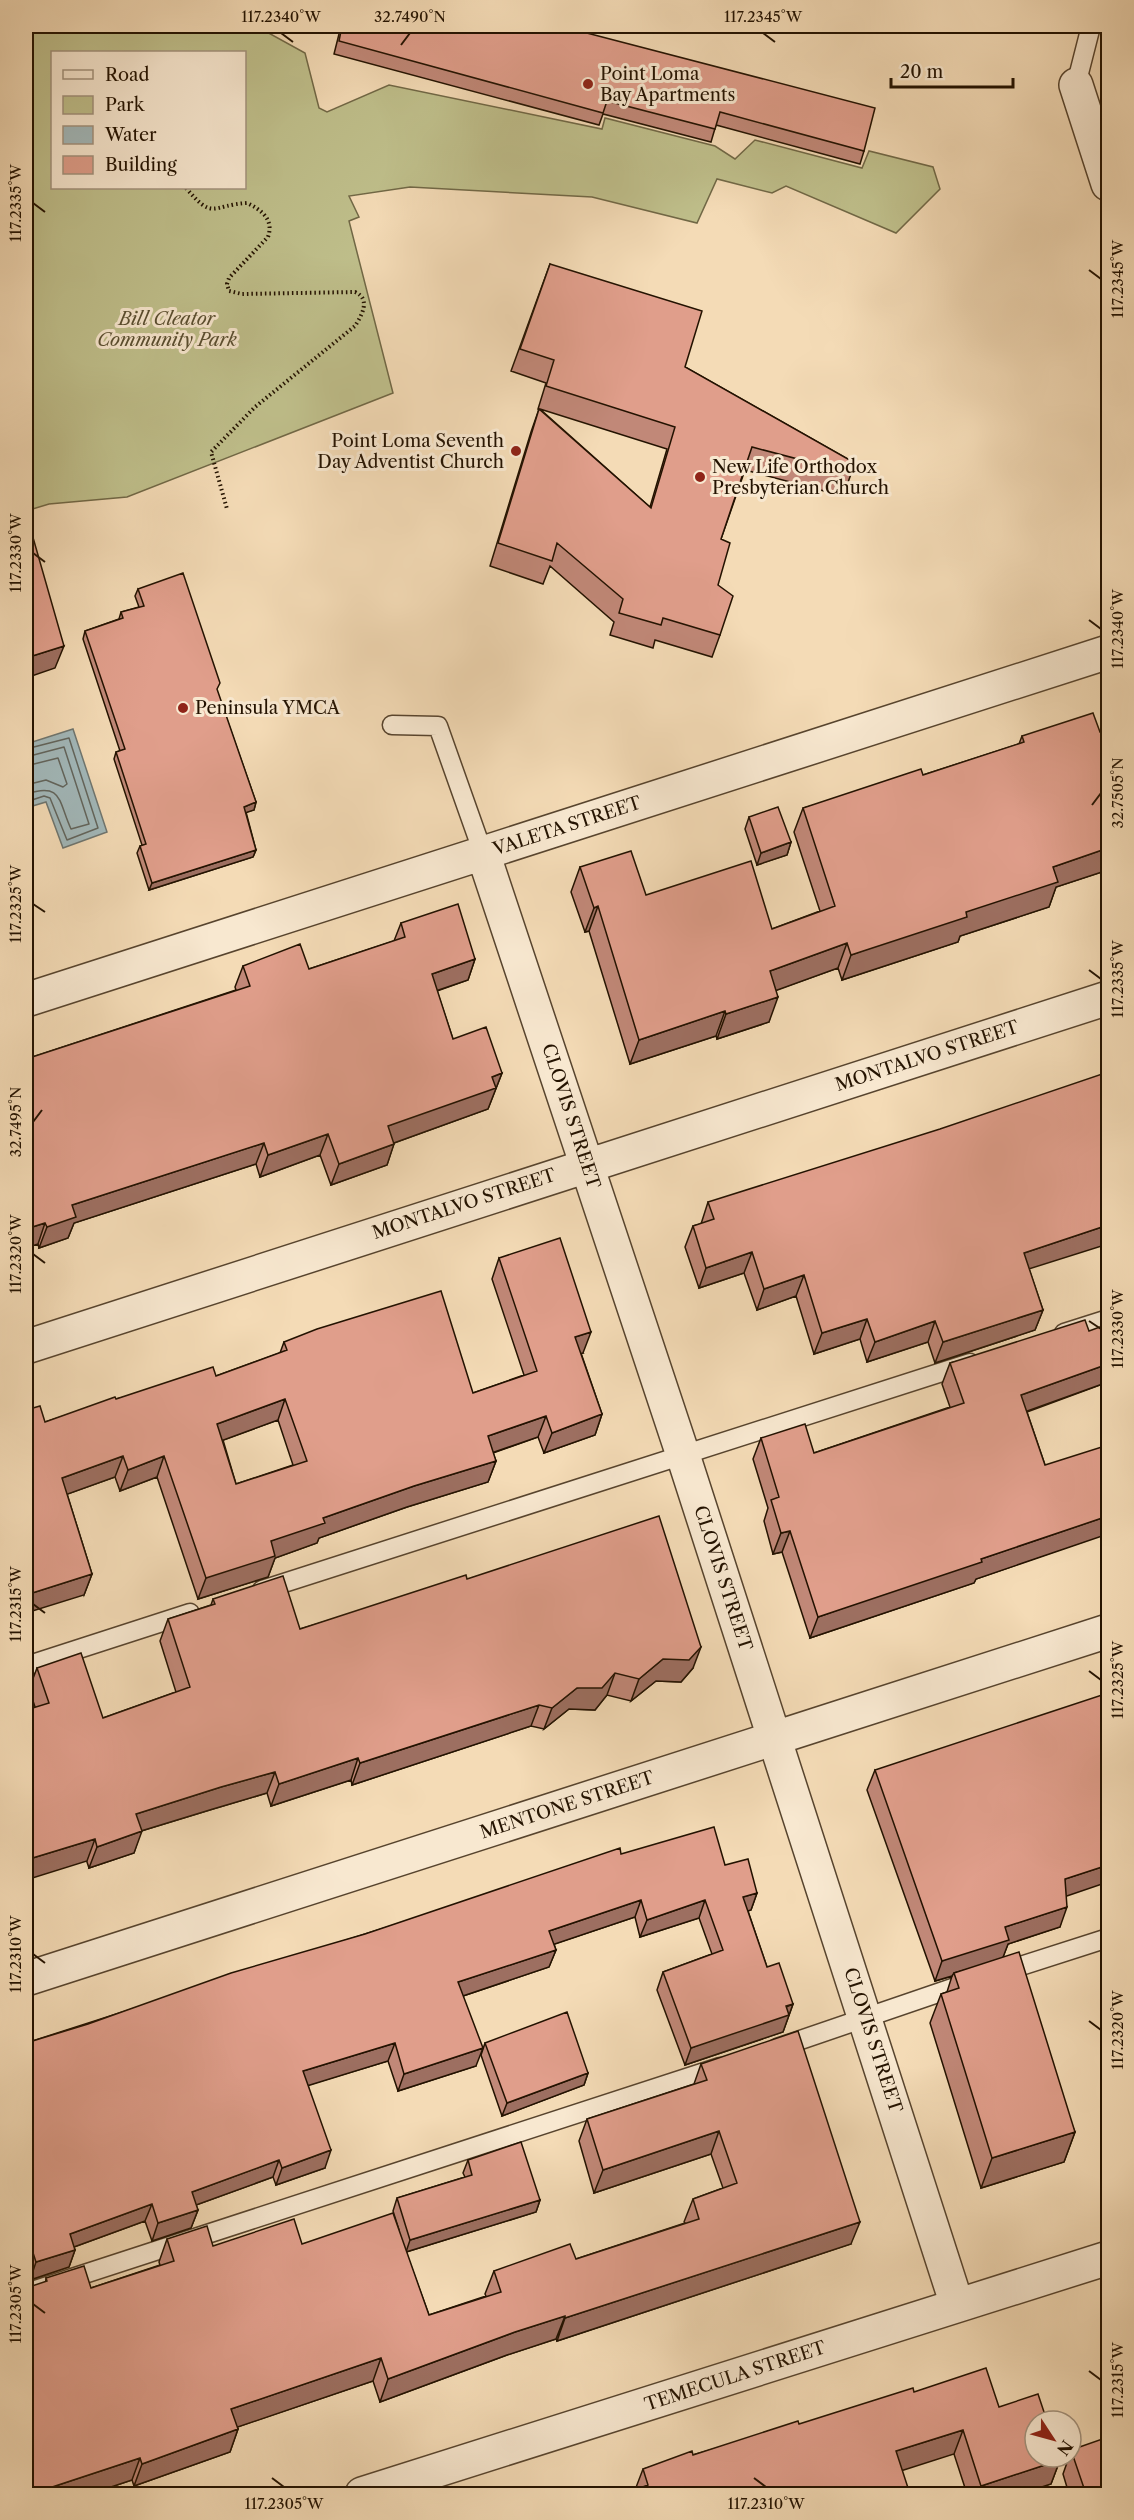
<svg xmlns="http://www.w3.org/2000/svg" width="1134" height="2520" font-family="'Libre Caslon Text',serif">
	<rect width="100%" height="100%" fill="#f4dbb6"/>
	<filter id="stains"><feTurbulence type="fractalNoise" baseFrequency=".00333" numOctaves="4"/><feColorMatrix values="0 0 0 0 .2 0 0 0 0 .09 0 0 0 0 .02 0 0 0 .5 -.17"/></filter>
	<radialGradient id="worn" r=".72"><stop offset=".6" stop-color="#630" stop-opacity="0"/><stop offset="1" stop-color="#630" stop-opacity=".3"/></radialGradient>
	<path fill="#bfbf8b" stroke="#716846" stroke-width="1.5" fill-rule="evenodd" d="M 26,26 L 256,26 L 305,53 L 319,108 L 327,112 L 389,85 L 602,129 L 605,118 L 715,146 L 735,159 L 755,140 L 862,168 L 869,151 L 933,167 L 940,189 L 896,233 L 786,186 L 772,193 L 717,179 L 697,223 L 592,197 L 410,187 L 349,196 L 359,217 L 349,221 L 393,393 L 127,497 L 49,504 L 26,511 ZM 244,52 L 244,188 L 52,188 L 52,52 Z"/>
	<path fill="#a2b8ba" stroke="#6f7670" stroke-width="1.5" d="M 73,729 L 107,832 L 63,848 L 46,802 L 26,808 L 26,744 Z"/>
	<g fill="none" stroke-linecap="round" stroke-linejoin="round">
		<path stroke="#62655d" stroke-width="1.5" d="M 26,749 L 69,738 L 98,828 L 67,840 L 50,798 L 44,796 L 26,802
			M 26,757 L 64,747 L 89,824 L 71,829 C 58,801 63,782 26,794
			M 26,766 L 58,758 L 67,784 L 63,787 L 46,780 L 26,785"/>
		<g stroke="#57442e" stroke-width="21">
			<path id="lane" d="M 1076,85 L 1091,26
				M 392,725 L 438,726 L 483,853
				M 1064,1333 L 1108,1319
				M 262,1590 L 970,1363
				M 26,1666 L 190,1613
				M 1002,1972 L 1108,1938
				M 777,2048 L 970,1982
				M 26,2293 L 720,2067"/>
		</g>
		<g stroke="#57442e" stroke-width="36">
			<path id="street" d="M 1076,85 L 1108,184
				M 483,853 L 683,1455 L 957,2305
				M 26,1000 L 1108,652
				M 26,1347 L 1108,998
				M 26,1979 L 1108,1631
				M 362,2494 L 1108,2258"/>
		</g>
		<path stroke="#231200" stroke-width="4" stroke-dasharray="1.5 3" stroke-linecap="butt" d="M 1028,26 L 1029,27
			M 186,188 C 214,221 211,205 247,203 C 262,210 274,220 268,237 L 229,278 L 227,284 L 229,291 L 242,294 L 355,292 C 371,299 362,315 355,326 L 255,407 L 211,452 L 227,509"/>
		<use href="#lane" stroke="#f8e8d0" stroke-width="18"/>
		<use href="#street" stroke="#f8e8d0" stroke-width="33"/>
	</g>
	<path fill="#c18878" stroke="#231200" stroke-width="1.5" fill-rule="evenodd" d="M 341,26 L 560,26 L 864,151 L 860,164 L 716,125 L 711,142 L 603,114 L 599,125 L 334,54 Z
		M 550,264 L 685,367 L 855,463 L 843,496 L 745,470 L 721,539 L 718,585 L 720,635 L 712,657 L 655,640 L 653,648 L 610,635 L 614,622 L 550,566 L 543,584 L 490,566 L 531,432 L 539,409 L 538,409 L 546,383 L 511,371 ZM 540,409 L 667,449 L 650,507 Z
		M 138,589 L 217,691 L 256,802 L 254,810 L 246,812 L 256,850 L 253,857 L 149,890 L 137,853 L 140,846 L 142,845 L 114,759 L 116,752 L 120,751 L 83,639 L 85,631 L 119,619 L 121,612 L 139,607 L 135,596 Z
		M 1108,729 L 1108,870 L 1056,887 L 1049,907 L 960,936 L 958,942 L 842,980 L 838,968 L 776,990 L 769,1022 L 717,1039 L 716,1036 L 630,1064 L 589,931 L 585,932 L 571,892 L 580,867 L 646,895 L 772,929 L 820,911 L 794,832 L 803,808 L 923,775 L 1019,744 L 1022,736 L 1100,732 Z
		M 749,817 L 791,842 L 787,855 L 757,865 L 745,829 Z
		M 401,923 L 475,959 L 468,980 L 437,991 L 453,1039 L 502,1073 L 488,1109 L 394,1143 L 387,1165 L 331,1185 L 320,1155 L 260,1177 L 256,1164 L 74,1223 L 68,1238 L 39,1248 L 38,1244 L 26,1248 L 26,1059 L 236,990 L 235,987 L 243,966 L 309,969 L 394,941 Z
		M 708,1202 L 1029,1269 L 1043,1310 L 1035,1330 L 935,1363 L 928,1342 L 867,1362 L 860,1339 L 814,1354 L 796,1296 L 757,1310 L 744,1273 L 699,1288 L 685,1247 L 693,1226 L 701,1224 Z
		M 499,1258 L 583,1353 L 581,1353 L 602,1414 L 595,1435 L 544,1453 L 538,1437 L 493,1453 L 496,1461 L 488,1482 L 407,1507 L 319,1538 L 317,1543 L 275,1558 L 268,1577 L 198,1599 L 157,1477 L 120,1491 L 115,1477 L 67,1494 L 92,1574 L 84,1595 L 45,1422 L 116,1399 L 216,1376 L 280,1353 L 284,1342 L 473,1393 L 524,1375 L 492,1279 ZM 278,1420 L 293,1465 L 236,1484 L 223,1440 Z
		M 1089,1331 L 1108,1382 L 1027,1412 L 1045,1465 L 1085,1541 L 976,1579 L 974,1583 L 810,1638 L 782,1552 L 773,1554 L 764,1521 L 768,1508 L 753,1459 L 761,1438 L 814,1453 L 950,1407 L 942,1384 L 950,1363 Z
		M 467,1579 L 693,1668 L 681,1682 L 656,1681 L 631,1701 L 607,1695 L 595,1710 L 569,1709 L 544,1729 L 531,1726 L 352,1785 L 351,1780 L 271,1806 L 267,1793 L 213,1809 L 141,1831 L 134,1853 L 89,1868 L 29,1689 L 37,1668 L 103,1718 L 176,1692 L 160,1641 L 168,1619 L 211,1605 L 213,1599 L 300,1629 Z
		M 875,1770 L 1066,1896 L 1060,1927 L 1008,1944 L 1003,1957 L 1075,2132 L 1064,2162 L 981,2188 L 930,2023 L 941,1994 L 947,1992 L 952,1976 L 935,1981 L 867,1790 Z
		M 621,1854 L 725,1865 L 757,1893 L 751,1910 L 748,1911 L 767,1967 L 793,2004 L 783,2032 L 685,2065 L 657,1990 L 663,1972 L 712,1954 L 699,1918 L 640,1937 L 635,1917 L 554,1944 L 556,1950 L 549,1967 L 463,1996 L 476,2066 L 398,2091 L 388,2061 L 308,2085 L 325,2168 L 276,2185 L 273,2177 L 196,2205 L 198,2210 L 191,2228 L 152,2241 L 145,2221 L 74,2247 L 75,2250 L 69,2267 L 30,2280 L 26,2267 L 26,2043 L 365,1934 Z
		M 485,2043 L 588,2073 L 584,2085 L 502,2116 L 481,2055 Z
		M 701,2064 L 851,2244 L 557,2341 L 556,2339 L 507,2355 L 380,2402 L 373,2381 L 237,2427 L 238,2429 L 230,2452 L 134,2486 L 132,2480 L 90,2494 L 26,2494 L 46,2278 L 91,2288 L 160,2265 L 159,2262 L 167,2239 L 213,2246 L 302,2244 L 399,2230 L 393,2211 L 397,2198 L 465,2177 L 463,2173 L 468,2160 L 540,2200 L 536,2212 L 406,2252 L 429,2315 L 486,2296 L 485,2294 L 494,2271 L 576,2259 L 685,2223 L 684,2222 L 693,2199 L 723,2188 L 711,2154 L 594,2193 L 579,2141 L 587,2119 L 694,2084 Z
		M 914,2392 L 999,2407 L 1060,2460 L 1051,2484 L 1020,2494 L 967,2494 L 954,2454 L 635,2490 L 643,2469 Z
		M 1071,2450 L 1108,2494 L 1069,2494 L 1063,2474 L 1069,2457 L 1071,2457 Z"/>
	<path fill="#9d6f61" stroke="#231200" stroke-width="1.5" d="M 64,646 L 55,668 L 26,678 L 26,658 Z
		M 256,802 L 254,810 L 242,814 L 244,807 Z
		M 791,842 L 787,855 L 757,865 L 761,853 Z
		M 1108,848 L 1108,870 L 1056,887 L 1049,907 L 960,936 L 958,942 L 842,980 L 851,955 L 966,912 L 1053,867 Z
		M 256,850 L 253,857 L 149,890 L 152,883 Z
		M 598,906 L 589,931 L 585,932 L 594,908 Z
		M 847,943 L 838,968 L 761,996 L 770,971 Z
		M 475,959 L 468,980 L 424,995 L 432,974 Z
		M 778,997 L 769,1022 L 717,1039 L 726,1014 Z
		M 725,1011 L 716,1036 L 630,1064 L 639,1040 Z
		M 502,1073 L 488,1109 L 380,1148 L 388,1126 L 492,1077 Z
		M 328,1134 L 320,1155 L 260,1177 L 268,1155 Z
		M 264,1143 L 256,1164 L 74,1223 L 68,1238 L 39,1248 L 47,1227 L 72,1205 Z
		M 394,1144 L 387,1165 L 331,1185 L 339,1164 Z
		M 45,1223 L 38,1244 L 26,1248 L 26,1229 Z
		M 1108,1225 L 1108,1244 L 1016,1273 L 1024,1253 Z
		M 752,1252 L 744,1273 L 699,1288 L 706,1268 Z
		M 804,1275 L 796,1296 L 757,1310 L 764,1289 Z
		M 1043,1310 L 1035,1330 L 935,1363 L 943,1342 Z
		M 867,1319 L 860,1339 L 814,1354 L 822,1333 Z
		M 935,1321 L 928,1342 L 867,1362 L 875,1342 Z
		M 591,1332 L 583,1353 L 568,1358 L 575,1337 Z
		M 1108,1364 L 1108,1382 L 1013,1416 L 1021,1395 Z
		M 285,1399 L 278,1420 L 210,1445 L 217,1424 Z
		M 602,1414 L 595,1435 L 544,1453 L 552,1433 Z
		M 546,1416 L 538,1437 L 480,1457 L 488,1436 Z
		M 123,1456 L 115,1477 L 54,1499 L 62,1478 Z
		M 164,1456 L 157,1477 L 120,1491 L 128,1470 Z
		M 496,1461 L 488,1482 L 407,1507 L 319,1538 L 317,1543 L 275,1558 L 268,1577 L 198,1599 L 206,1578 L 271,1541 L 323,1518 L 414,1486 Z
		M 1108,1516 L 1108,1534 L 976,1579 L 974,1583 L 810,1638 L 818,1617 L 981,1559 Z
		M 790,1531 L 782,1552 L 773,1554 L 781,1533 Z
		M 92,1574 L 84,1595 L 26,1613 L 26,1595 Z
		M 701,1647 L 693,1668 L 681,1682 L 656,1681 L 631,1701 L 639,1679 L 663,1659 Z
		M 615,1673 L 607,1695 L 595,1710 L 569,1709 L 544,1729 L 552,1708 L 577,1688 Z
		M 539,1705 L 531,1726 L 352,1785 L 360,1763 Z
		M 358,1758 L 351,1780 L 271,1806 L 279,1784 Z
		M 275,1772 L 267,1793 L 213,1809 L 128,1835 L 136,1814 L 221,1787 Z
		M 142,1831 L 134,1853 L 89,1868 L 97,1847 Z
		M 95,1839 L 87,1861 L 26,1880 L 26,1860 Z
		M 1108,1865 L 1108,1882 L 1058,1899 L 1065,1879 Z
		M 757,1893 L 751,1910 L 737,1914 L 743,1897 Z
		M 641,1900 L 635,1917 L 543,1948 L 549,1931 Z
		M 705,1900 L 699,1918 L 640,1937 L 647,1920 Z
		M 1067,1907 L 1060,1927 L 1008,1944 L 1002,1960 L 954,1973 L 952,1976 L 935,1981 L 942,1961 L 1005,1927 Z
		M 556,1950 L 549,1967 L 451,2000 L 458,1982 Z
		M 793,2004 L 783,2032 L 685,2065 L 691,2048 Z
		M 395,2043 L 388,2061 L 297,2089 L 303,2071 Z
		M 483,2048 L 476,2066 L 398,2091 L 404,2074 Z
		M 588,2073 L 584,2085 L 502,2116 L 507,2103 Z
		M 719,2131 L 711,2154 L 594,2193 L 603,2170 Z
		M 1075,2132 L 1064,2162 L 981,2188 L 992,2158 Z
		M 331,2150 L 325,2168 L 276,2185 L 282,2168 Z
		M 279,2160 L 273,2177 L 185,2209 L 192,2192 Z
		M 540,2200 L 536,2212 L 406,2252 L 410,2240 Z
		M 152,2204 L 145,2221 L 63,2251 L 70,2234 Z
		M 198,2210 L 191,2228 L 152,2241 L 158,2223 Z
		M 860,2222 L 851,2244 L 557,2341 L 565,2318 Z
		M 75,2250 L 69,2267 L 30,2280 L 36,2262 Z
		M 565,2316 L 556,2339 L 507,2355 L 380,2402 L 388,2379 L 515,2332 Z
		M 381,2358 L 373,2381 L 223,2432 L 231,2409 Z
		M 238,2429 L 230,2452 L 134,2486 L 142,2464 Z
		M 963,2430 L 954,2454 L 888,2475 L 896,2451 Z
		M 140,2458 L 132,2480 L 90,2494 L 31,2494 Z
		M 1060,2460 L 1051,2484 L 1020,2494 L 978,2494 L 981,2486 Z"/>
	<path fill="#e09e8b" stroke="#231200" stroke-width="1.5" fill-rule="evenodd" d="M 342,26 L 560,26 L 875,108 L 864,151 L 720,112 L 715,129 L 607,101 L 603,113 L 339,41 Z
		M 550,264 L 702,311 L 685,367 L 855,463 L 851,473 L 752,447 L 721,539 L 730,543 L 718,585 L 733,596 L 720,635 L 663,618 L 661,625 L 619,613 L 623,599 L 557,543 L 552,561 L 498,543 L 539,409 L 651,508 L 675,427 L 546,386 L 554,360 L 520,349 Z
		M 26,513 L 64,646 L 26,658 Z
		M 183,573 L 220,683 L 217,689 L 256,802 L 244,807 L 256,850 L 152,883 L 140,846 L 146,844 L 116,752 L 125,749 L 85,631 L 123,618 L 121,612 L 144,606 L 138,589 Z
		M 1093,713 L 1100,732 L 1108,729 L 1108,848 L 1053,867 L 1058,882 L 966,912 L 967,917 L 851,955 L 847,943 L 770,971 L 778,997 L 726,1014 L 725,1011 L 639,1040 L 598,906 L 594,908 L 580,867 L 631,851 L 646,895 L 751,861 L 772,929 L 835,906 L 803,808 L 921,769 L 923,775 L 1024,742 L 1022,736 Z
		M 778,807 L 791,842 L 761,853 L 749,817 Z
		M 458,904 L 475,959 L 432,974 L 453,1039 L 486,1027 L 502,1073 L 492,1077 L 496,1088 L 388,1126 L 394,1144 L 339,1164 L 328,1134 L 268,1155 L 264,1143 L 72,1205 L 76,1217 L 47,1227 L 45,1223 L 26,1229 L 26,1059 L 250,986 L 243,966 L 300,944 L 309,969 L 405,937 L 401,923 Z
		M 1108,1072 L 1108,1225 L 1024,1253 L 1043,1310 L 943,1342 L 935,1321 L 875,1342 L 867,1319 L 822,1333 L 804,1275 L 764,1289 L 752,1252 L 706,1268 L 693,1226 L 714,1219 L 708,1202 L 940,1129 Z
		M 560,1238 L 591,1332 L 575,1337 L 602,1414 L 552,1433 L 546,1416 L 488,1436 L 496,1461 L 414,1486 L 323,1518 L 325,1523 L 271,1541 L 275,1556 L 206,1578 L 164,1456 L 128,1470 L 123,1456 L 62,1478 L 92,1574 L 26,1595 L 26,1410 L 40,1406 L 45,1422 L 115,1397 L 116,1399 L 213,1367 L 216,1376 L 287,1350 L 284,1342 L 317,1329 L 441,1291 L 473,1393 L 537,1371 L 499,1258 ZM 285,1399 L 307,1461 L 236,1484 L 217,1424 Z
		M 1085,1320 L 1089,1331 L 1108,1324 L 1108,1364 L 1021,1395 L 1045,1465 L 1108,1445 L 1108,1516 L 981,1559 L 982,1562 L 818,1617 L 790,1531 L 781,1533 L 771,1500 L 779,1497 L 761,1438 L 805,1424 L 814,1453 L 964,1403 L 950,1363 Z
		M 659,1516 L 701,1647 L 689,1660 L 663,1659 L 639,1679 L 615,1673 L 602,1688 L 577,1688 L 552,1708 L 539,1705 L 360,1763 L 358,1758 L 279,1784 L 275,1772 L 221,1787 L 136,1814 L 142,1831 L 97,1847 L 95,1839 L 26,1860 L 26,1710 L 49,1703 L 37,1668 L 81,1653 L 103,1718 L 190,1687 L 168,1619 L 215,1604 L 213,1599 L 283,1576 L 300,1629 L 466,1575 L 467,1579 Z
		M 1108,1693 L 1108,1865 L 1065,1879 L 1067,1907 L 1005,1927 L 1009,1940 L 942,1961 L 875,1770 Z
		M 714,1827 L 725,1865 L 748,1859 L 757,1893 L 743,1897 L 767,1967 L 779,1963 L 793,2004 L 786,2006 L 789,2015 L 691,2048 L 663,1972 L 723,1950 L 705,1900 L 647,1920 L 641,1900 L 549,1931 L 556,1950 L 458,1982 L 483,2048 L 404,2074 L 395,2043 L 303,2071 L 331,2150 L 282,2168 L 279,2160 L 192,2192 L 198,2210 L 158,2223 L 152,2204 L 70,2234 L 75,2250 L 36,2262 L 26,2231 L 26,2043 L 88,2024 L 231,1973 L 365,1934 L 620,1848 L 621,1854 Z
		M 1019,1952 L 1075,2132 L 992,2158 L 941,1994 L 959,1988 L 954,1973 Z
		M 567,2012 L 588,2073 L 507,2103 L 485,2043 Z
		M 798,2031 L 860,2222 L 565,2318 L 565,2316 L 515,2332 L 388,2379 L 381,2358 L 231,2409 L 238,2429 L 142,2464 L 140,2458 L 31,2494 L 26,2494 L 26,2288 L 47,2281 L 46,2278 L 84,2266 L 91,2288 L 174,2261 L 167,2239 L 207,2226 L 213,2246 L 294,2219 L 302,2244 L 393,2213 L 429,2315 L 501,2292 L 494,2271 L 570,2244 L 576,2259 L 699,2219 L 693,2199 L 737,2183 L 719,2131 L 603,2170 L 587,2119 L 707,2080 L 701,2064 Z
		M 521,2142 L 540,2200 L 410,2240 L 397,2198 L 472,2175 L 468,2160 Z
		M 986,2368 L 999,2407 L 1038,2394 L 1047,2421 L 1035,2421 L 1035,2457 L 1059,2457 L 1060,2460 L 981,2486 L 963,2430 L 896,2451 L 910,2494 L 624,2494 L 648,2485 L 643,2469 L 692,2451 L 693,2455 L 798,2421 L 799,2424 L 913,2388 L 914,2392 Z
		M 1108,2437 L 1108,2494 L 1086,2494 L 1071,2450 Z"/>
	<path fill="none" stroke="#231200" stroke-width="2" d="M 281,33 L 293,42M 763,33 L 775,42M 401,45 L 410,33M 33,203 L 45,212M 1089,270 L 1101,279M 33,553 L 45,562M 1089,620 L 1101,629M 1092,805 L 1101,793M 33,904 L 45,912M 1089,970 L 1101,979M 33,1122 L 42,1110M 33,1254 L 45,1263M 1089,1321 L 1101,1329M 33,1604 L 45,1613M 1089,1671 L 1101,1680M 33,1954 L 45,1963M 1089,2021 L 1101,2030M 33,2304 L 45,2313M 1089,2371 L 1101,2380M 272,2478 L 284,2487M 754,2478 L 766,2487"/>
	<g fill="#8f2418" stroke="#f8e8d0" stroke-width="2">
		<circle cx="588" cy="84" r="6"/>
		<circle cx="516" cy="451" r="6"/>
		<circle cx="700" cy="477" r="6"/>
		<circle cx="183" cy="708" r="6"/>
	</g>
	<g text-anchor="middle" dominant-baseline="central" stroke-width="6" stroke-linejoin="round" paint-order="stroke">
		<g font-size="18" fill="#231200" stroke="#f8e8d0" text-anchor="start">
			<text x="600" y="74">Point Loma<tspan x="600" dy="21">Bay Apartments</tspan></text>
			<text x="504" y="441" text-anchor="end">Point Loma Seventh<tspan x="504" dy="21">Day Adventist Church</tspan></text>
			<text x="712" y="467">New Life Orthodox<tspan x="712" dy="21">Presbyterian Church</tspan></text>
			<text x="195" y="708">Peninsula YMCA</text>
		</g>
		<g font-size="18" font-style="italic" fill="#5a4f31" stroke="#f8e8d0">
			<text x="167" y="319">Bill Cleator<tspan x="167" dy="21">Community Park</tspan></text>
		</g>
		<g font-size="18" fill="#231200" stroke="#f8e8d0">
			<text transform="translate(567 826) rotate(-18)">VALETA STREET</text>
			<text transform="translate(927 1056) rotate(-18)">MONTALVO STREET</text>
			<text transform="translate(571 1116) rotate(72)">CLOVIS STREET</text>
			<text transform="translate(464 1204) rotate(-18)">MONTALVO STREET</text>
			<text transform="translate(723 1578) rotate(72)">CLOVIS STREET</text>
			<text transform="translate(567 1805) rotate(-18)">MENTONE STREET</text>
			<text transform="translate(873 2040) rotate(72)">CLOVIS STREET</text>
			<text transform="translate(735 2376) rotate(-18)">TEMECULA STREET</text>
		</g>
	</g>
	<rect width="1134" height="2520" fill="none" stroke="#f4dbb6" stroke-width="66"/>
	<rect x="51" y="51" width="195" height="138" fill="#f8e8d0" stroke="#a3927d" stroke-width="1.5"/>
	<rect x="63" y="70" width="30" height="9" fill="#f8e8d0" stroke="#a3927d" stroke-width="1.5"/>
	<text x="105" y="81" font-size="18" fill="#231200">Road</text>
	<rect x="63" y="96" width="30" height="18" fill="#bfbf8b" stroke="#a3927d" stroke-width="1.5"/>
	<text x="105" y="111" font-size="18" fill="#231200">Park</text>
	<rect x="63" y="126" width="30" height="18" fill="#a2b8ba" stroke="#a3927d" stroke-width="1.5"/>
	<text x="105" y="141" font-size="18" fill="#231200">Water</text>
	<rect x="63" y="156" width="30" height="18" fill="#e09e8b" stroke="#a3927d" stroke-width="1.5"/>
	<text x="105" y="171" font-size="18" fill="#231200">Building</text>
	<g transform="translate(1053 2439) rotate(126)"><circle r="28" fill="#f8e8d0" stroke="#a3927d" stroke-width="1.5"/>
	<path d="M0-4.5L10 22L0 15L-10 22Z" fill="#8f2418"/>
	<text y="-9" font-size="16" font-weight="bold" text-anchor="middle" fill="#231200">N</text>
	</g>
	<path d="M891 78v9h122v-9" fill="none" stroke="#231200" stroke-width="3"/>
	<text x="900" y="78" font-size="18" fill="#231200" stroke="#f8e8d0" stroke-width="4.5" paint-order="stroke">20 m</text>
	<rect x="33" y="33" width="1068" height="2454" fill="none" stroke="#231200" stroke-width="2"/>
	<g font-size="15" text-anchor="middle" fill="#231200">
		<text x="281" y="22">117.2340°W</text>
		<text x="410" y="22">32.7490°N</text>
		<text x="763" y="22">117.2345°W</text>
		<text transform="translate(16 203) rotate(-90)" y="5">117.2335°W</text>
		<text transform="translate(1118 279) rotate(-90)" y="5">117.2345°W</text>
		<text transform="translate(16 553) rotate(-90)" y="5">117.2330°W</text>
		<text transform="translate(1118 629) rotate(-90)" y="5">117.2340°W</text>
		<text transform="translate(1118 793) rotate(-90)" y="5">32.7505°N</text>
		<text transform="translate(16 904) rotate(-90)" y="5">117.2325°W</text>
		<text transform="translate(1118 979) rotate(-90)" y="5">117.2335°W</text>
		<text transform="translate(16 1122) rotate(-90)" y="5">32.7495°N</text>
		<text transform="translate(16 1254) rotate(-90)" y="5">117.2320°W</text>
		<text transform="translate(1118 1329) rotate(-90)" y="5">117.2330°W</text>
		<text transform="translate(16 1604) rotate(-90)" y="5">117.2315°W</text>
		<text transform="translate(1118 1680) rotate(-90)" y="5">117.2325°W</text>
		<text transform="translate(16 1954) rotate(-90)" y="5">117.2310°W</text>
		<text transform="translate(1118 2030) rotate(-90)" y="5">117.2320°W</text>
		<text transform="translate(16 2304) rotate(-90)" y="5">117.2305°W</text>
		<text transform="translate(1118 2380) rotate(-90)" y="5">117.2315°W</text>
		<text x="284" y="2509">117.2305°W</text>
		<text x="766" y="2509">117.2310°W</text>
	</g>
	<rect width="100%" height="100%" filter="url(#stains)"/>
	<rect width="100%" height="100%" fill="url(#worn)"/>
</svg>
